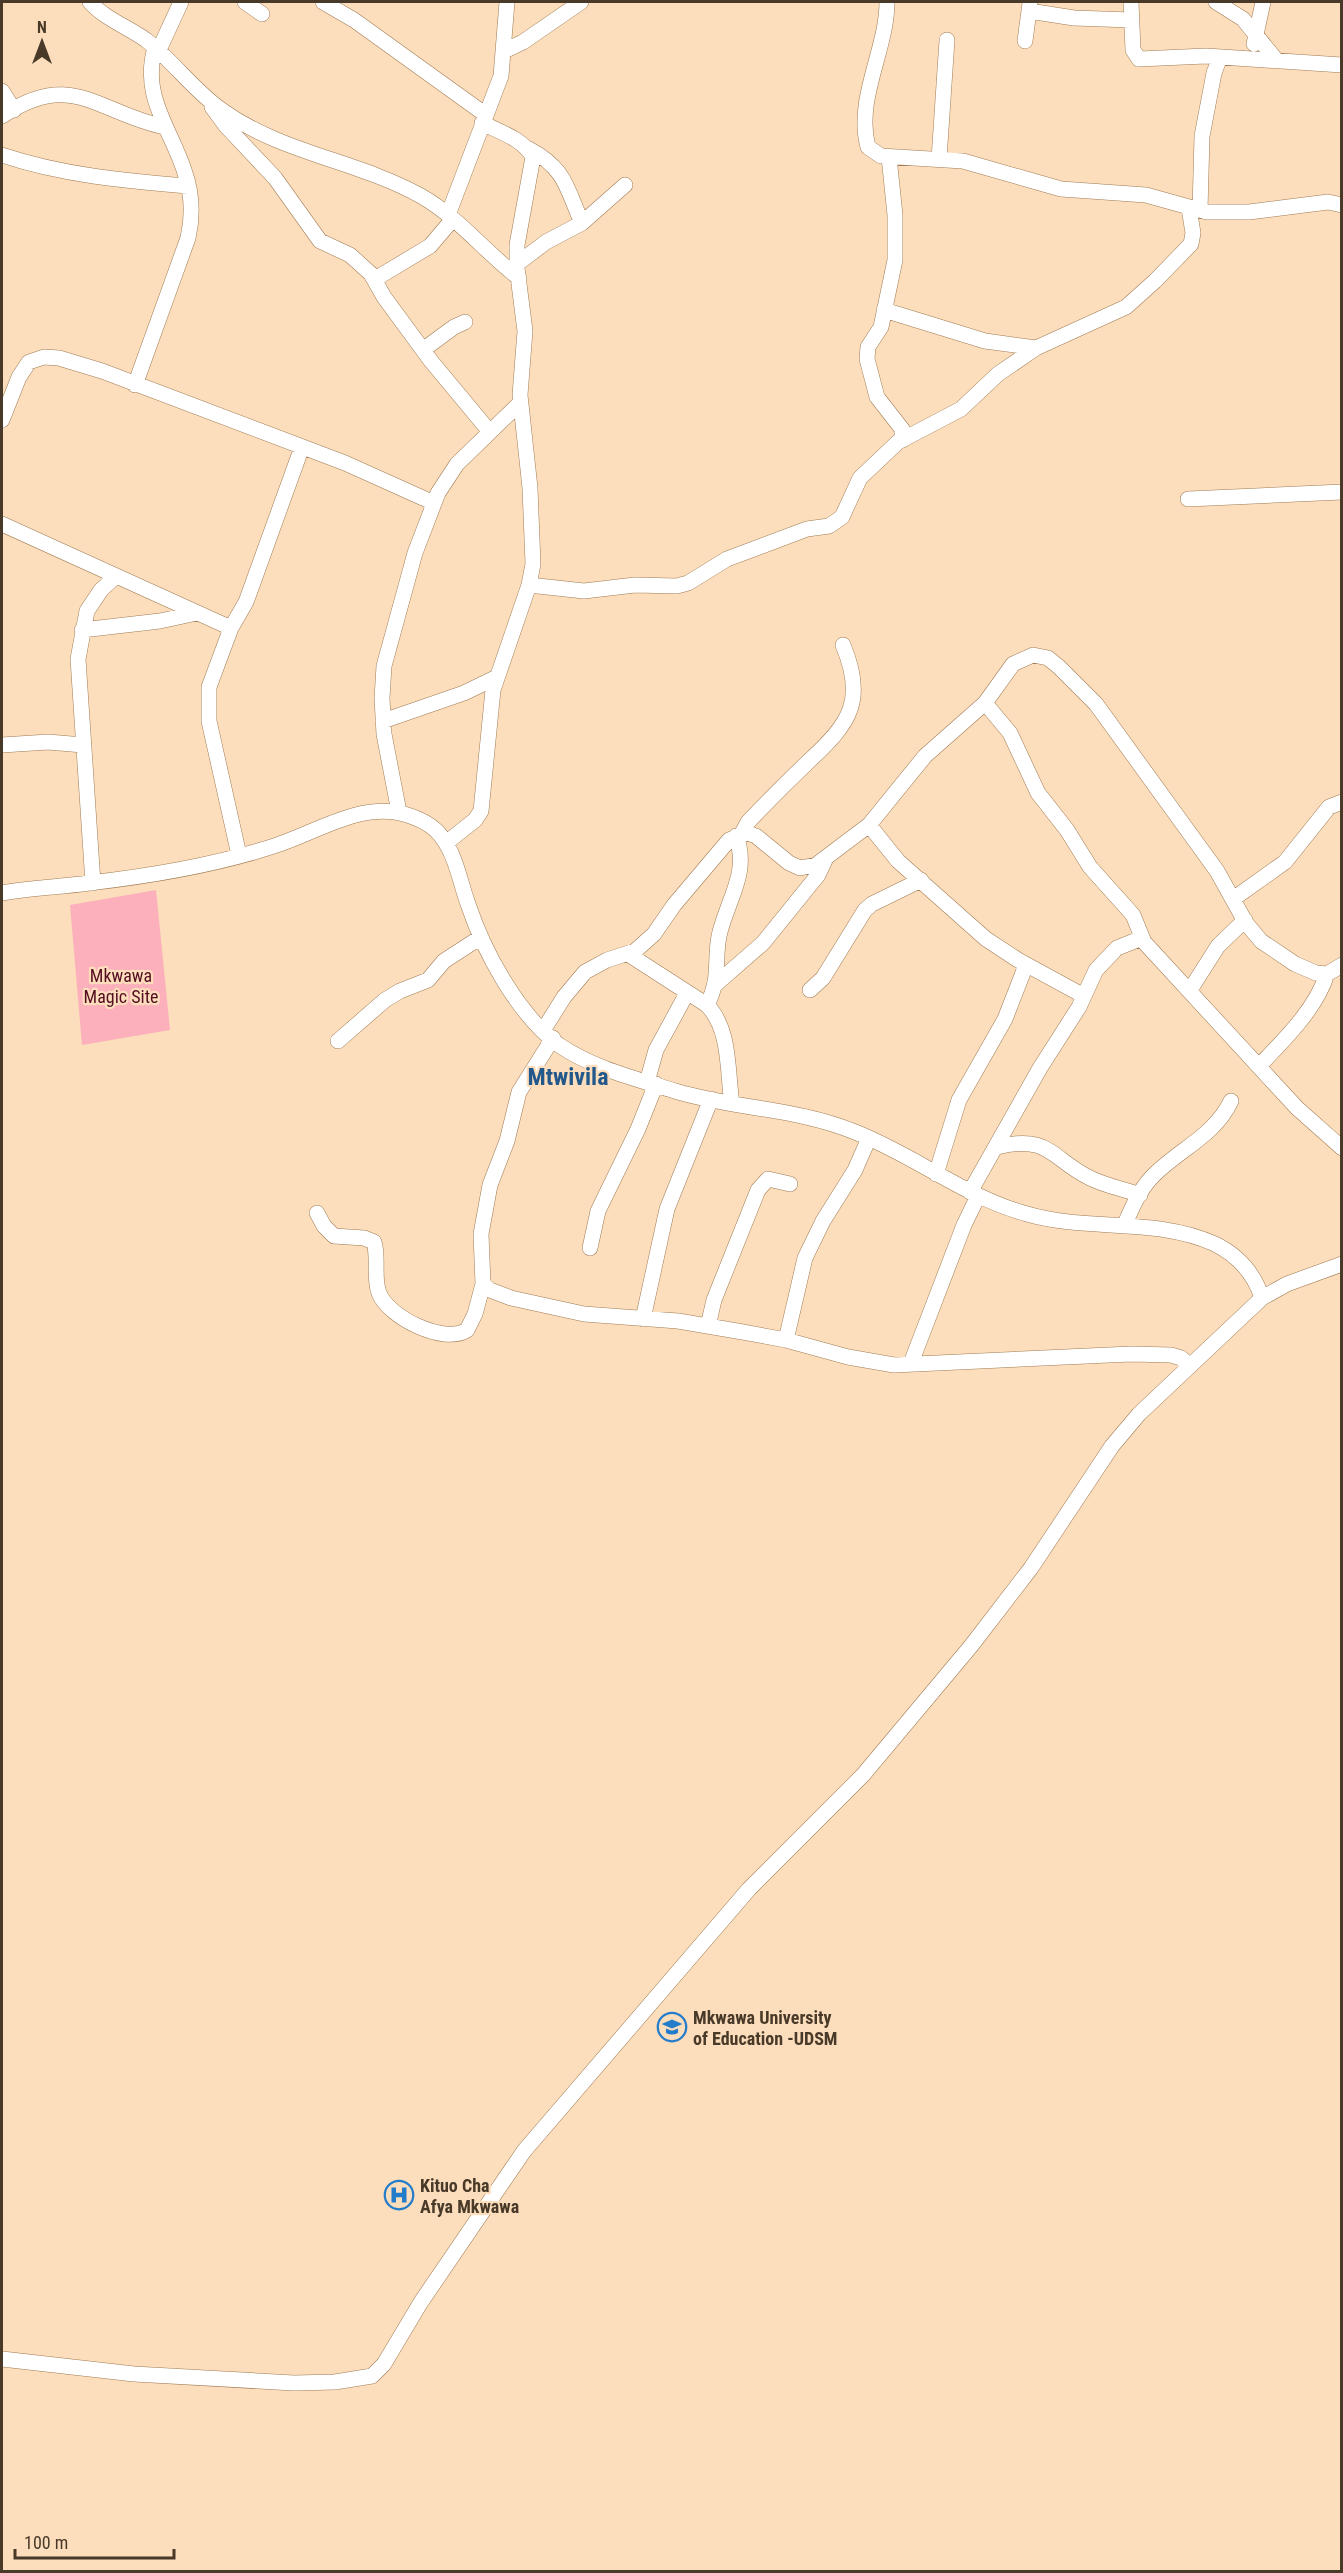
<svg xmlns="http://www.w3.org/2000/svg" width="1343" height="2573" font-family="'Roboto Condensed',sans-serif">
	<rect width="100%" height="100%" fill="#fcddbc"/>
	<path fill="#fcb0bb" d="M 156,890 L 170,1030 L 82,1045 L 70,905 Z"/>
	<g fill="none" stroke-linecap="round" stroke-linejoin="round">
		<g stroke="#9f7c54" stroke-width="16">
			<path id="minor" d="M 90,2 C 105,19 128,27 146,40 C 173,61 196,93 223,111 C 282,153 358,161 421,196 C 458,217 485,252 519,278
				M 245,2 L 262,14
				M 323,2 L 354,20 L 486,115
				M 887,2 C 887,50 855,99 868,147 L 881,156 L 963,161 L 1061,189 L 1146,195 L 1207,212 L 1249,212 L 1328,202 L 1342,205
				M 1131,2 L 1133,50 L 1139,59 L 1206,56 L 1342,65
				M 1216,2 L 1243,19 L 1277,61
				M 1029,11 L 1074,18 L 1131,20
				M 1025,41 L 1030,3
				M 1254,44 L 1263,2
				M 504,51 L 523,42 L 581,2
				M 158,52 L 181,2
				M 2,91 L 14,110
				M 212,107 L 226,126 L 275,178 L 320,241 L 350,255 L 371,274 L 384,297 L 431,361 L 490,432
				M 2,116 C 72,69 96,112 164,127
				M 529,149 C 566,169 566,187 582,223
				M 2,155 C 62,175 125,181 188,186
				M 889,157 L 895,215 L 895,260 L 881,327 L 868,347 L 867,359 L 877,397 L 902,429 L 903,440
				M 939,159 L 947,40
				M 1200,210 L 1202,136 L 1214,73 L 1220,57
				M 448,215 L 501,76 L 507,2
				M 517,264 L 546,242 L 582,223 L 625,185
				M 375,279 L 430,246 L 453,219
				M 884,310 L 985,341 L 1036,348
				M 424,349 L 454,327 L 465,322
				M 135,385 L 188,238 C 193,216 192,192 184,170 C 170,128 141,95 155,48
				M 2,420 L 19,377 L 29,362 L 44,357 L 59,358 L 102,371 L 345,463 L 434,503
				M 1188,499 L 1342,492
				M 2,524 L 231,628
				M 529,585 L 584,591 L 635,585 L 677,586 L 688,583 L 727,559 L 807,529 L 829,526 L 842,517 L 860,478 L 898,442 L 961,409 L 998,374 L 1036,348 L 1126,307 L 1155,281 L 1191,244 L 1193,233 L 1189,208
				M 82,630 L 160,621 L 197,613
				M 985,703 L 1010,733 L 1038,793 L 1067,830 L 1090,867 L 1133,915 L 1144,942 L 1297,1108 L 1342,1148
				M 383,721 L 464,693 L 497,677
				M 2,745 L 48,742 L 83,745
				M 399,812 L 384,734 L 382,698 L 384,666 L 415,553 L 438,493 L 457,464 L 520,403
				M 869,825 L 898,861 L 986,939 L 1018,960 L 1084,996
				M 742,833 L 748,822 C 768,801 789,780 810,760 C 850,723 866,700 843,645
				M 446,843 L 475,820 L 481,811 L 493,690 L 529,585 L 533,564 L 530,488 L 520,395 L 525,331 L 517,268 L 517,245 L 533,157 C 523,139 500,132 482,123
				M 239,855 L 209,721 L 209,687 L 231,628 L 246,602 L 302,447
				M 93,883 L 78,659 L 87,611 L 101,590 L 115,577
				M 2,893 C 30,888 60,887 89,883 C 150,876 220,864 277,845 C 317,832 361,802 404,814 C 418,818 432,824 441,836 C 456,855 460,882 468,904 C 484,952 518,1015 559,1045 C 592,1068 637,1079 675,1091 C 734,1109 797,1108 855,1132 C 914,1155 965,1197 1027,1214 C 1089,1232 1156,1217 1215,1244 C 1239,1256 1254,1273 1262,1298
				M 1233,899 L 1285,862 L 1329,807 L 1342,802
				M 628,954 L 707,1005 C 731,1030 727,1071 732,1104
				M 716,984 L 763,943 L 818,875 L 826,858
				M 810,990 L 823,978 L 865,910 L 872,904 L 921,880
				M 1190,990 L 1218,946 L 1245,920
				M 707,1005 C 721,977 714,963 719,936 C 727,900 750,873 736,836
				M 544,1029 L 564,997 L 585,972 L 607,960 L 635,951 L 654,934 L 674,905 L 729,840 L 747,833 L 756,836 L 789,863 L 800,868 L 816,865 L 869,825 L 925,756 L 985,703 L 1013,664 L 1033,655 L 1048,658 L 1059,667 L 1096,704 L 1217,871 L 1246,923 L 1261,941 L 1295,964 L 1316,973 L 1327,974 L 1342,965
				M 553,1038 L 519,1092 L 507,1141 L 490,1185 L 481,1234 L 483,1284 L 490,1290 L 511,1298 L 584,1314 L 678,1321 L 737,1331 L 786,1340 L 848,1357 L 894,1365 L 1131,1354 L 1171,1355 L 1181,1358 L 1189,1365
				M 338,1041 L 385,1000 L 400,991 L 428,980 L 444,961 L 481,937
				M 1259,1066 C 1284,1040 1316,1009 1327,974
				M 647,1082 L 656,1050 L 687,993
				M 997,1147 C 1050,1134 1051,1159 1090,1178 C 1106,1186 1124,1189 1140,1195
				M 936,1174 L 959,1100 L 1005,1019 L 1026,965
				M 970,1192 L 1040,1068 L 1079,1007 L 1096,970 L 1117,948 L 1142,938
				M 317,1213 L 324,1226 L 334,1236 L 364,1238 L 374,1242 C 379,1258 373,1277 379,1293 C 388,1317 444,1345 467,1330 L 475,1314 L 483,1284
				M 1124,1226 C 1131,1210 1139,1191 1151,1178 C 1177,1150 1214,1137 1231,1101
				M 590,1248 L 598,1211 L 638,1129 L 656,1084
				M 643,1319 L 667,1209 L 711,1099
				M 708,1326 L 714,1300 L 758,1190 L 768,1179 L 790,1184
				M 786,1340 L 805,1258 L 823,1221 L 855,1170 L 869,1138
				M 911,1363 L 964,1225 L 978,1196
				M 2,2359 L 134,2374 L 294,2383 L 335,2382 L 372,2376 L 384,2364 L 421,2302 L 524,2151 L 749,1889 L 863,1775 L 971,1646 L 1031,1568 L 1112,1446 L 1139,1414 L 1262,1298 L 1287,1284 L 1342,1264"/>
		</g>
		<use href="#minor" stroke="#fff" stroke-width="15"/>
	</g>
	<defs>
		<g id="university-ring" transform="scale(1.5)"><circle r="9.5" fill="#fcddbc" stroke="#247dcb" stroke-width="1.5"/><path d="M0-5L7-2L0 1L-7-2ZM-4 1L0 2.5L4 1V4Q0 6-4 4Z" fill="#247dcb"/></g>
		<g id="hospital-ring" transform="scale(1.5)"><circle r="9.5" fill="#fcddbc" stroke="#247dcb" stroke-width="1.5"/><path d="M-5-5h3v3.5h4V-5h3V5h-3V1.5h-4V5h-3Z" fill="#247dcb"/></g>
	</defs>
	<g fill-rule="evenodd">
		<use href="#university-ring" x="672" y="2027"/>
		<use href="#hospital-ring" x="399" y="2195"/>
	</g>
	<g text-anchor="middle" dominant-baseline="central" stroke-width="4.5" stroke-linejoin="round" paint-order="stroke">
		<g font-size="18" fill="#550d22" stroke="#fcddbc">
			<text x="121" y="975">Mkwawa<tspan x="121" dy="21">Magic Site</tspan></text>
		</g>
		<g font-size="18" font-weight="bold" fill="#483928" stroke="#fcddbc" text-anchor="start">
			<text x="693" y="2017">Mkwawa University<tspan x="693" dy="21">of Education -UDSM</tspan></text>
			<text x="420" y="2185">Kituo Cha<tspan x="420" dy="21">Afya Mkwawa</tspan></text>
		</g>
		<g font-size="24" font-weight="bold" fill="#22588a" stroke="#fcddbc">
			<text x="568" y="1077">Mtwivila</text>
		</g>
	</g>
	<rect width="1343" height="2573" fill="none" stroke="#483928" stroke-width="6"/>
	<g transform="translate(42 42)" stroke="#fcddbc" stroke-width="4.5" paint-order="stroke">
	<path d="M0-4.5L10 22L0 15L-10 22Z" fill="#483928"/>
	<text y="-9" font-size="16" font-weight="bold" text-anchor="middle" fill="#483928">N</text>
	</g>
	<path d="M15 2549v9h159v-9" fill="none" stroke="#483928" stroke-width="3"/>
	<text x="24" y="2549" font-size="18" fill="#483928" stroke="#fcddbc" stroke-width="4.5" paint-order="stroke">100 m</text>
</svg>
